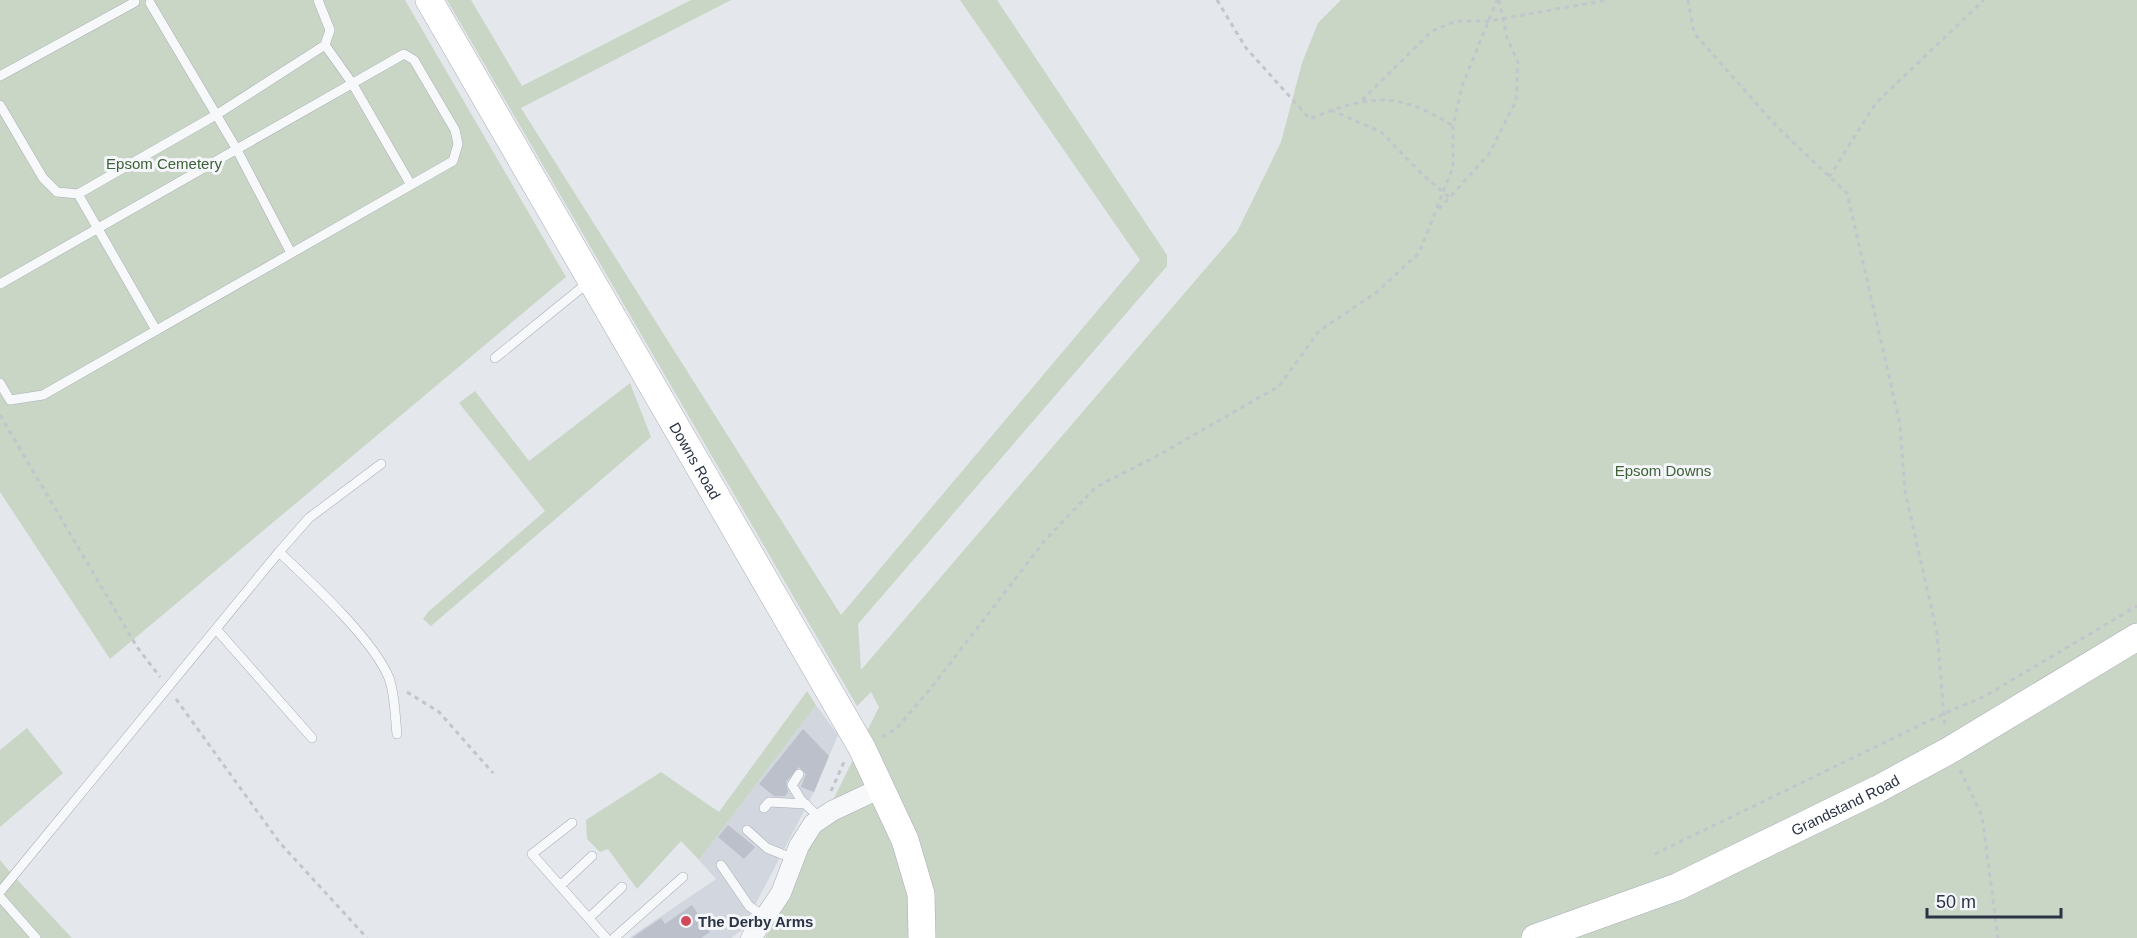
<svg xmlns="http://www.w3.org/2000/svg" width="2137" height="938" font-family="Helvetica,sans-serif">
	<rect width="100%" height="100%" fill="#e4e7ec"/>
	<path fill="#d2d6de" d="M 816,705 L 838,735 L 814,792 L 742,930 L 731,938 L 629,938 L 716,879 L 699,860 Z"/>
	<path fill="#c9d6c5" d="M 0,0 L 405,0 L 566,277 L 110,659 L 0,492 Z
		M 447,0 L 471,0 L 522,86 L 691,0 L 731,0 L 521,108 L 841,615 L 1140,260 L 960,0 L 997,0 L 1167,255 L 1167,266 L 858,624 L 861,670 L 1237,232 L 1281,142 L 1302,63 L 1318,23 L 1341,0 L 2137,0 L 2137,938 L 765,938 L 879,707 L 871,692 L 857,706 Z
		M 630,383 L 651,437 L 431,626 L 423,619 L 428,612 L 545,511 L 459,403 L 475,391 L 529,461 Z
		M 807,691 L 816,705 L 699,860 L 681,841 L 637,889 L 608,849 L 600,852 L 587,839 L 586,820 L 661,772 L 719,812 Z
		M 27,728 L 63,773 L 0,827 L 0,750 Z
		M 0,860 L 9,871 L 72,938 L 0,938 Z"/>
	<path fill="#bbc0ca" d="M 803,729 L 829,756 L 814,792 L 801,787 L 806,774 L 799,767 L 786,782 L 788,792 L 785,796 L 774,796 L 759,784 Z
		M 728,825 L 755,847 L 744,859 L 718,837 Z
		M 692,905 L 710,932 L 701,938 L 632,938 L 661,918 L 665,924 Z"/>
	<g fill="none" stroke-linecap="round" stroke-linejoin="round">
		<g stroke="#a9aeb7" stroke-width="10">
			<path id="lane" d="M 150,3 L 236,148 L 291,253
				M 325,45 L 352,83 L 411,185
				M 0,76 L 135,2
				M 0,105 L 43,178 L 57,192 L 78,194 L 216,115 L 325,45 L 330,30 L 318,0
				M 78,194 L 156,330
				M 0,284 L 404,54 L 414,60 L 455,130 L 458,144 L 453,161 L 43,395 L 10,400 L 0,383
				M 495,358 L 590,281
				M 279,552 C 311,582 373,639 389,678 C 395,694 395,717 397,734
				M 216,629 L 312,738
				M 799,774 L 792,785 L 801,800 L 821,819
				M 764,808 L 769,802 L 806,804
				M 572,823 L 532,854 L 606,938
				M 747,830 L 767,848 L 794,859
				M 721,865 L 749,906 L 765,917
				M 560,886 L 592,856
				M 0,892 L 279,552 L 309,518 L 381,464
				M 0,897 L 36,938
				M 589,918 L 622,887
				M 614,938 L 683,877"/>
		</g>
		<g stroke="#a9aeb7" stroke-width="21">
			<path id="street" d="M 751,938 L 781,893 L 799,846 L 813,824 L 832,811 L 881,788"/>
		</g>
		<g stroke="#a9aeb7" stroke-width="28">
			<g id="secondary">
				<path id="s1" d="M 429,0 L 862,748 L 905,840 L 921,894 L 922,938"/>
				<path id="s2" d="M 1535,938 L 1677,887 L 1878,789 L 1950,750 L 2137,637"/>
			</g>
		</g>
		<path stroke="#c2c5cb" stroke-width="3" stroke-dasharray="4.5 4.5" stroke-linecap="butt" d="M 1217,0 L 1246,48 L 1310,119 C 1368,95 1397,90 1453,126
			M 1688,0 L 1694,33 L 1778,128 L 1847,193 L 1900,424 L 1905,491 L 1937,633 L 1945,727
			M 1362,100 L 1432,31 L 1456,21 L 1489,21 L 1607,0
			M 1331,110 L 1381,132 L 1423,175 L 1449,197
			M 1829,177 L 1876,103 L 1984,0
			M 1439,209 L 1489,154 L 1516,101 L 1518,62 L 1507,38 L 1499,0
			M 0,415 L 137,647 L 160,677
			M 407,692 L 439,712 L 493,773
			M 176,699 L 280,843 L 367,938
			M 882,737 L 896,729 L 931,688 L 1046,539 L 1096,487 L 1157,456 L 1279,386 L 1319,331 L 1377,292 L 1419,253 L 1453,167 L 1453,126 L 1462,86 L 1497,0
			M 1960,770 L 1982,816 L 1998,938
			M 831,791 L 844,762
			M 1655,854 L 1943,714 L 1985,696 L 2137,606"/>
		<use href="#lane" stroke="#f7f8fa" stroke-width="9"/>
		<use href="#street" stroke="#f7f8fa" stroke-width="20"/>
		<use href="#secondary" stroke="#fff" stroke-width="27"/>
	</g>
	<circle fill="#d1495b" stroke="#f4f6f9" stroke-width="2" cx="686" cy="921" r="6"/>
	<g text-anchor="middle" dominant-baseline="central" stroke-width="6" stroke-linejoin="round" paint-order="stroke">
		<g font-size="15" fill="#3f6138" stroke="#f4f6f9">
			<text x="164" y="163">Epsom Cemetery</text>
			<text x="1663" y="470">Epsom Downs</text>
		</g>
		<g font-size="15" fill="#2b3445" stroke="#f4f6f9">
			<text stroke="none"><textPath href="#s1" startOffset="532">Downs Road</textPath></text>
			<text stroke="none"><textPath href="#s2" startOffset="338">Grandstand Road</textPath></text>
		</g>
		<g font-size="15" font-weight="bold" fill="#2b3445" stroke="#f4f6f9" text-anchor="start">
			<text x="698" y="921">The Derby Arms</text>
		</g>
	</g>
	<path d="M1927 908v9h134v-9" fill="none" stroke="#2b3445" stroke-width="3"/>
	<text x="1936" y="908" font-size="18" fill="#2b3445" stroke="#f4f6f9" stroke-width="4.5" paint-order="stroke">50 m</text>
</svg>
